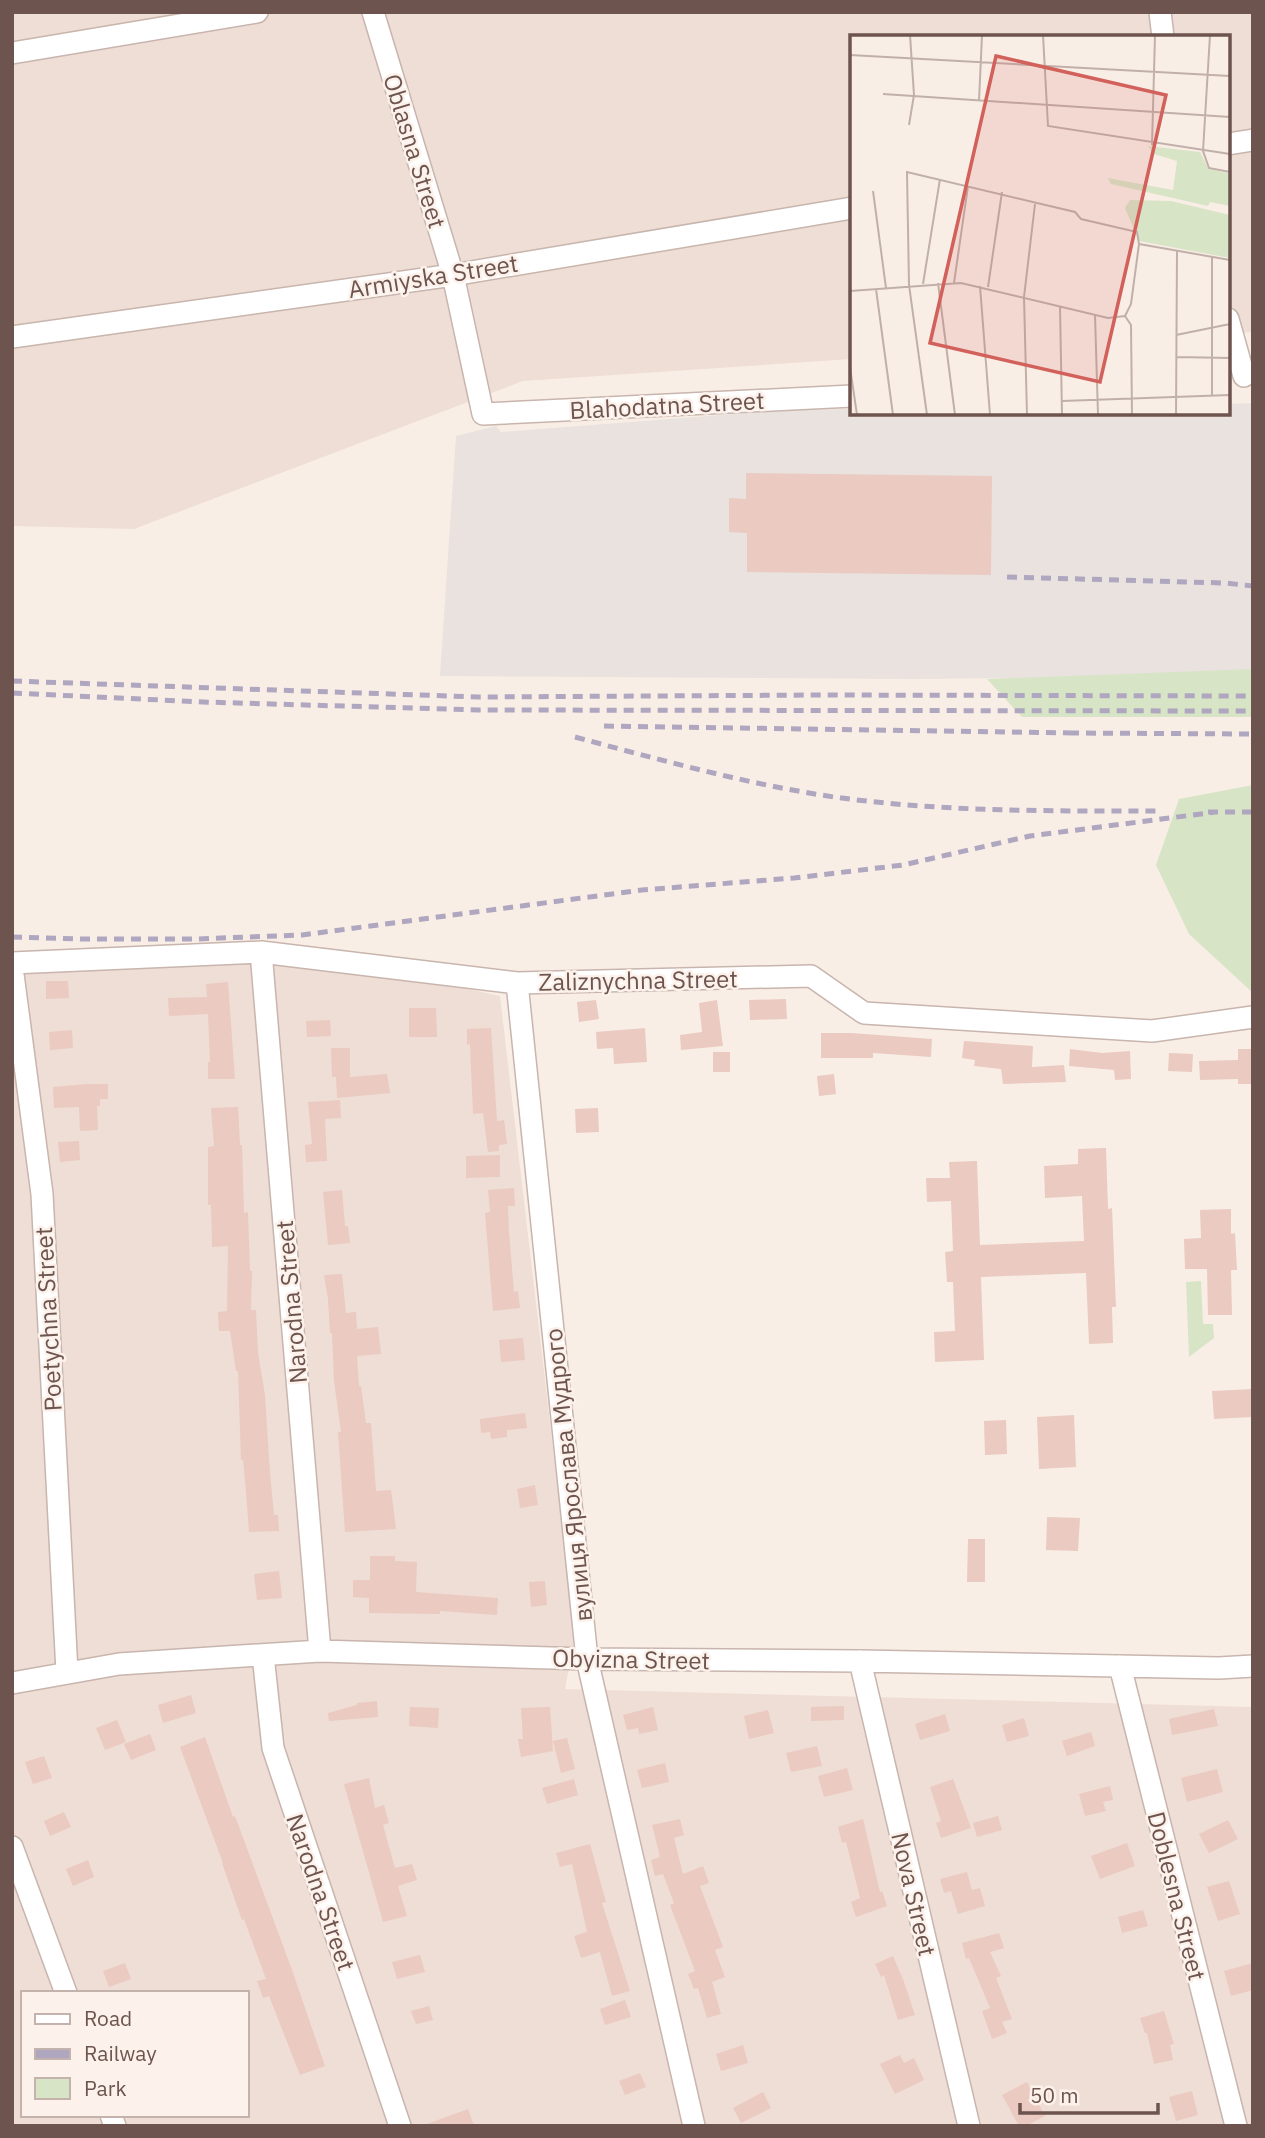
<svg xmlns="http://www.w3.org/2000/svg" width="1265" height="2138" font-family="'IBM Plex Sans',sans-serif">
	<rect width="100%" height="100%" fill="#f9eee5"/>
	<path fill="#efded5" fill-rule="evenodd" d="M 12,12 L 1253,12 L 1253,332 L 1228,334 L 1228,37 L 852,37 L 852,359 L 523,381 L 134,529 L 12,526 Z
		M 262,945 L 500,996 L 575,1636 L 565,1689 L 1253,1707 L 1253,2126 L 12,2126 L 12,961 ZM 23,1993 L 247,1993 L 247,2115 L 23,2115 Z"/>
	<path fill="#e9e2df" d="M 1253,403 L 1253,676 L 913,679 L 440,676 L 456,436 L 496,426 L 501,432 L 787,410 L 852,409 L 852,413 L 1228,413 L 1228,404 Z"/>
	<path fill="#d8e4c6" d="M 1253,669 L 1253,717 L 1022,717 L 987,679 Z
		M 1253,785 L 1253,993 L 1189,934 L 1156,865 L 1179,799 Z
		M 1201,1281 L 1203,1324 L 1213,1324 L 1214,1338 L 1189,1357 L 1186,1282 Z"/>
	<path fill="#eacac1" d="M 746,473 L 992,476 L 991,575 L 747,572 L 747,533 L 729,532 L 729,498 L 746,499 Z
		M 46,981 L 68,981 L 69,998 L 46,999 Z
		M 228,982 L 235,1079 L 208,1079 L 208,1062 L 210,1062 L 208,1014 L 169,1016 L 168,998 L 207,997 L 206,984 Z
		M 786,999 L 787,1019 L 750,1020 L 749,1000 Z
		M 596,1000 L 599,1019 L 579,1022 L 577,1002 Z
		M 717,1000 L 723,1046 L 681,1050 L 680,1035 L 702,1032 L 699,1003 Z
		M 409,1008 L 436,1008 L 437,1037 L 409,1037 Z
		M 330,1020 L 331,1036 L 307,1037 L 306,1021 Z
		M 491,1028 L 497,1121 L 504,1120 L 507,1144 L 499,1145 L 499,1151 L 488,1152 L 483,1113 L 473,1114 L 470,1044 L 467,1045 L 467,1029 Z
		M 645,1028 L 647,1062 L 614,1064 L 613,1048 L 597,1049 L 596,1032 Z
		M 72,1030 L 73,1048 L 50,1050 L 49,1032 Z
		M 821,1033 L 851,1033 L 932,1039 L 931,1057 L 873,1053 L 873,1058 L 821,1058 Z
		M 964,1041 L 1033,1046 L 1032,1067 L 1064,1065 L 1066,1082 L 1003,1084 L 1001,1069 L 974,1066 L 975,1060 L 962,1058 Z
		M 331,1048 L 350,1048 L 350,1077 L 387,1074 L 390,1093 L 337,1098 L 336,1077 L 332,1077 Z
		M 1070,1049 L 1102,1053 L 1130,1051 L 1131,1079 L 1115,1080 L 1114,1070 L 1069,1066 Z
		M 1238,1049 L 1253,1049 L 1253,1084 L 1238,1084 L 1238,1079 L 1200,1080 L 1199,1061 L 1238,1060 Z
		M 713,1052 L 730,1052 L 730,1072 L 713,1072 Z
		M 1169,1053 L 1193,1054 L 1192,1072 L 1168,1071 Z
		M 834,1074 L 836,1094 L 819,1096 L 817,1076 Z
		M 87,1084 L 108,1084 L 108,1099 L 100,1099 L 100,1106 L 97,1106 L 98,1130 L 80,1131 L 79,1107 L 54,1108 L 53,1087 Z
		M 340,1100 L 341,1118 L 325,1119 L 327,1161 L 306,1162 L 305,1145 L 312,1144 L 308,1102 Z
		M 238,1107 L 240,1145 L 242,1145 L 244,1213 L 248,1212 L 250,1271 L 252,1271 L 251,1310 L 256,1310 L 258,1353 L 265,1395 L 270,1473 L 274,1515 L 278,1515 L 279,1531 L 249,1532 L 246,1492 L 243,1460 L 241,1460 L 238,1371 L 236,1371 L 230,1331 L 219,1331 L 218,1312 L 227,1311 L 228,1246 L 212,1247 L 211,1205 L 208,1205 L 208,1147 L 214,1146 L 211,1108 Z
		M 598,1108 L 599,1132 L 576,1133 L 575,1109 Z
		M 79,1141 L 80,1160 L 60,1162 L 58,1142 Z
		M 1106,1148 L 1108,1209 L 1112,1208 L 1116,1307 L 1112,1307 L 1113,1343 L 1089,1344 L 1086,1273 L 981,1277 L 984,1360 L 935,1362 L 934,1332 L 955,1331 L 953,1282 L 947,1282 L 945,1252 L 953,1251 L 951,1201 L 927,1202 L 926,1178 L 950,1178 L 949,1162 L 977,1161 L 980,1245 L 1084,1241 L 1082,1196 L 1045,1198 L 1044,1166 L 1078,1164 L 1078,1149 Z
		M 500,1155 L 500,1177 L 466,1178 L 466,1156 Z
		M 514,1188 L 515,1206 L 508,1206 L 509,1232 L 514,1292 L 518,1291 L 520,1308 L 493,1311 L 485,1213 L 490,1212 L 488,1190 Z
		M 342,1190 L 345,1226 L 348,1226 L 350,1243 L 328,1245 L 323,1192 Z
		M 1231,1209 L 1231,1234 L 1235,1233 L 1237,1270 L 1231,1270 L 1232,1315 L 1208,1315 L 1207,1269 L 1185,1269 L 1184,1239 L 1201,1238 L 1200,1210 Z
		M 342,1274 L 346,1313 L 356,1312 L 357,1329 L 378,1327 L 381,1354 L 357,1356 L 359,1386 L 361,1386 L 366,1423 L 371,1423 L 376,1491 L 391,1490 L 396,1529 L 345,1532 L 338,1432 L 341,1432 L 334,1381 L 332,1333 L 330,1333 L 328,1299 L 324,1275 Z
		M 523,1338 L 525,1360 L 501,1362 L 499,1340 Z
		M 1253,1389 L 1253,1417 L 1214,1419 L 1212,1391 Z
		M 525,1413 L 527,1428 L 507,1430 L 507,1437 L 491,1439 L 490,1432 L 481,1433 L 480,1419 Z
		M 1074,1415 L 1076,1467 L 1039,1469 L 1037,1417 Z
		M 1006,1420 L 1007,1454 L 985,1455 L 984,1421 Z
		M 535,1485 L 538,1505 L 520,1508 L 517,1489 Z
		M 1047,1517 L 1080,1518 L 1078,1551 L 1046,1550 Z
		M 968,1539 L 985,1539 L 985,1582 L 967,1582 Z
		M 370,1556 L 395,1556 L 395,1561 L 417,1562 L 416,1592 L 498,1598 L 497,1615 L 440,1611 L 440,1614 L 369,1613 L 369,1598 L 353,1597 L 353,1580 L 370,1580 Z
		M 279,1571 L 282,1598 L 257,1600 L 254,1574 Z
		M 545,1581 L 547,1605 L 531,1607 L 529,1582 Z
		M 191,1695 L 196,1713 L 163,1723 L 158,1705 Z
		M 377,1701 L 378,1717 L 329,1721 L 328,1713 L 357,1705 L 357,1703 Z
		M 844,1706 L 844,1720 L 811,1721 L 811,1707 Z
		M 410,1707 L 439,1708 L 438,1728 L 409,1726 Z
		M 550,1707 L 553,1751 L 521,1757 L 518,1739 L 523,1739 L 521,1708 Z
		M 653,1707 L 658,1730 L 639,1734 L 638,1728 L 627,1730 L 623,1715 Z
		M 1214,1709 L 1218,1726 L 1172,1735 L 1169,1719 Z
		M 768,1710 L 774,1733 L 749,1739 L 744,1716 Z
		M 945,1714 L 950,1731 L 920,1740 L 915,1724 Z
		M 1024,1718 L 1029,1736 L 1007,1742 L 1002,1725 Z
		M 117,1720 L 126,1742 L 105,1750 L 96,1728 Z
		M 1091,1732 L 1095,1746 L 1067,1756 L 1062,1741 Z
		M 150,1734 L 156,1750 L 131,1760 L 124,1744 Z
		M 205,1737 L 233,1817 L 235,1816 L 292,1970 L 325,2066 L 300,2075 L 269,1996 L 263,1998 L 257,1981 L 266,1979 L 244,1919 L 242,1920 L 236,1903 L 222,1863 L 223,1863 L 180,1747 Z
		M 567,1738 L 575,1769 L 561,1773 L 553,1741 Z
		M 817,1746 L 822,1766 L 791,1772 L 786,1753 Z
		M 44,1756 L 52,1778 L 33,1784 L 25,1762 Z
		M 665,1763 L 669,1782 L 642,1788 L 637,1770 Z
		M 847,1768 L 853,1790 L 824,1797 L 818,1776 Z
		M 1217,1769 L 1223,1792 L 1187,1802 L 1181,1778 Z
		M 369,1778 L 375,1808 L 384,1805 L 389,1823 L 383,1825 L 395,1868 L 412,1864 L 417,1880 L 398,1886 L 407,1916 L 383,1922 L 344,1784 Z
		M 574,1779 L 578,1795 L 547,1804 L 542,1788 Z
		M 953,1779 L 971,1828 L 941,1838 L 936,1823 L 941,1821 L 930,1787 Z
		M 1110,1786 L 1113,1800 L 1103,1802 L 1106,1811 L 1085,1816 L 1079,1794 Z
		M 64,1812 L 71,1827 L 50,1836 L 44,1821 Z
		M 998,1816 L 1002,1830 L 977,1837 L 973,1823 Z
		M 680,1819 L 684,1835 L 674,1838 L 683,1874 L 703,1866 L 709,1883 L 700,1886 L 723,1947 L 715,1950 L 725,1977 L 712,1982 L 721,2014 L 707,2018 L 698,1988 L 694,1989 L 688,1974 L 695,1971 L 670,1905 L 674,1903 L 663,1874 L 655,1876 L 651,1860 L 660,1857 L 652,1825 Z
		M 863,1819 L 880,1892 L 882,1891 L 887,1906 L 856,1917 L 851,1902 L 860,1898 L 846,1842 L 842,1843 L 838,1827 Z
		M 1228,1820 L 1238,1839 L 1209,1853 L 1199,1834 Z
		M 1127,1843 L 1135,1866 L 1100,1879 L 1091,1856 Z
		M 590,1844 L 606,1902 L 602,1903 L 630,1991 L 612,1996 L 600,1952 L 581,1958 L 574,1936 L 587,1932 L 572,1864 L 560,1867 L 556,1853 Z
		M 88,1860 L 94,1877 L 73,1886 L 66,1869 Z
		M 967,1872 L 972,1890 L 980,1888 L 985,1906 L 958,1914 L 951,1891 L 944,1893 L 940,1879 Z
		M 1229,1881 L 1240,1914 L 1218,1921 L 1207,1887 Z
		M 1143,1910 L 1148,1926 L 1122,1933 L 1118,1917 Z
		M 999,1933 L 1004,1948 L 990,1952 L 1001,1976 L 996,1978 L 1012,2019 L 1002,2022 L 1007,2033 L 992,2039 L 982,2011 L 990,2008 L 969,1958 L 966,1959 L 962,1943 Z
		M 420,1955 L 425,1972 L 397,1979 L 392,1962 Z
		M 893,1956 L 904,1982 L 915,2015 L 898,2020 L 884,1975 L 881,1977 L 875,1964 Z
		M 125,1963 L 131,1979 L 109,1987 L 103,1971 Z
		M 1253,1963 L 1253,1990 L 1231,1996 L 1224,1971 Z
		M 625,2000 L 631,2017 L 605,2025 L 600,2009 Z
		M 429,2006 L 433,2020 L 416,2024 L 411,2011 Z
		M 1164,2011 L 1174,2044 L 1170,2045 L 1173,2060 L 1154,2064 L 1147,2033 L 1145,2033 L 1140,2018 Z
		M 743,2045 L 748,2063 L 721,2071 L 716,2054 Z
		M 900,2055 L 904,2063 L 914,2058 L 924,2080 L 895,2094 L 880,2064 Z
		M 640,2073 L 646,2087 L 625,2095 L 619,2081 Z
		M 1027,2082 L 1045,2116 L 1026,2126 L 1019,2126 L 1002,2095 Z
		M 1192,2091 L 1198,2115 L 1176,2121 L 1169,2097 Z
		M 763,2092 L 771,2108 L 741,2123 L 733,2108 Z
		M 468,2109 L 474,2126 L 427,2126 L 427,2124 Z"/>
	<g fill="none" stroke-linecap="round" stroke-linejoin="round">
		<g stroke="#c8b5ad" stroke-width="24">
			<path id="minor" d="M 373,12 L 453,275 L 483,414 L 852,396
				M 1160,12 L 1163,37
				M 12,53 L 257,12
				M 1228,144 L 1253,140
				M 1228,319 L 1244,376
				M 12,337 L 453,275 L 852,208
				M 261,952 L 320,1651
				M 12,963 L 261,952 L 517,983 L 811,976 L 864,1013 L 1152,1031 L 1253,1017
				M 12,967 L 42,1194 L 67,1672
				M 517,983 L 587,1659 L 694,2126
				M 263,1655 L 273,1748 L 400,2126
				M 860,1661 L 969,2126
				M 1120,1666 L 1236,2126
				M 12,1683 L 119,1664 L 320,1651 L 587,1659 L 860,1661 L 1219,1668 L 1253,1666
				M 12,1847 L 66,1993
				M 111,2115 L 115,2126"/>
		</g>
		<use href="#minor" stroke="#fff" stroke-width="21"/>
		<path stroke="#afa6c0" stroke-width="5" stroke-dasharray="10 7" stroke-linecap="butt" d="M 1007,577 L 1225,583 L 1253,586
			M 12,681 L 478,697 L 825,695 L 1253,696
			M 12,693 L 203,702 L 478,710 L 1253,711
			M 604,726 L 1077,733
			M 1069,733 L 1253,734
			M 575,737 C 661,760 746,784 834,797 C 941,812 1051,811 1159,811
			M 1208,812 L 1253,812
			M 12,937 L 84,939 L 196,939 L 302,935 L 642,890 L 794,878 L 903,865 L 1030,836 L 1216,812"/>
	</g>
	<g text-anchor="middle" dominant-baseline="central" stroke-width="5" stroke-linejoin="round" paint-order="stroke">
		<g font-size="24" fill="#6e544e" stroke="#fcf2eb">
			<text transform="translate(415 151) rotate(73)">Oblasna Street</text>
			<text transform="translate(433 276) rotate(-9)">Armiyska Street</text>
			<text transform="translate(667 405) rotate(-3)">Blahodatna Street</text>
			<text transform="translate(638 980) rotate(-1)">Zaliznychna Street</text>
			<text transform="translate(291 1302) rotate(-95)">Narodna Street</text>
			<text transform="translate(48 1319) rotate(-93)">Poetychna Street</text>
			<text transform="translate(568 1475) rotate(-96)">вулиця Ярослава Мудрого</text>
			<text transform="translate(631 1659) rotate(1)">Obyizna Street</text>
			<text transform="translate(321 1892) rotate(71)">Narodna Street</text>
			<text transform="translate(914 1894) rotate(77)">Nova Street</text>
			<text transform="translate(1177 1896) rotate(76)">Doblesna Street</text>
		</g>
	</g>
	<g transform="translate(850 35)">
		<rect width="380" height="380" fill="#f9eee5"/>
		<path d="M 298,111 L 350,117 L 358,133 L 380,139 L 380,171 L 360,167 L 358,171 L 261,149 L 258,143 L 323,155 L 327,126 L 304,119 ZM 280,165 L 321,166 L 380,180 L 380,223 L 289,206 L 275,173 Z" fill="#d8e4c6"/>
		<path fill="none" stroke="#c1b0a9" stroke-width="2" d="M 193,0 L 198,91 L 380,119M 360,0 L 353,116 L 359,133 L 380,137M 0,20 L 380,41M 33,59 L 380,82M 129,66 L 132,0M 59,90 L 64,60 L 60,0M 302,110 L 305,0M 23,156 L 36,253M 289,209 L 380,225M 362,222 L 362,360M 88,248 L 105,380M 104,248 L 118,151M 73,249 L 90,144M 130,251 L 140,380M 138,252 L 152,157M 26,254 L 43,380M 0,256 L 111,248 L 258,283 L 275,281M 210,271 L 212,380M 245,280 L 248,380M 326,300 L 380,289M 326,322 L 380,323M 0,332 L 7,380M 212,366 L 380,360M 77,380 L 59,250 L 57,137 L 225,177 L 231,184 L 287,197 L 289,209M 177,380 L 174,262 L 185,169M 282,380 L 281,290 L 275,281 L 281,269 L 289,209M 326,380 L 327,216"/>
		<path fill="#d2605b" fill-opacity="0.15" stroke="#d2605b" stroke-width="3.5" d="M 146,21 L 316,60 L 250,347 L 80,308 Z"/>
		<rect width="380" height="380" fill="none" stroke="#6e544e" stroke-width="3.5"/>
	</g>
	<rect width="1265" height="2138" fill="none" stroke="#6e544e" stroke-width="28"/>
	<rect x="21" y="1991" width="228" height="126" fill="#fcf2eb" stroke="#c3b3ac" stroke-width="2"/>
	<rect x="35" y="2014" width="35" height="10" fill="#ffffff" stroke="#c3b3ac" stroke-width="2"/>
	<text x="84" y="2026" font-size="21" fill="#6e544e">Road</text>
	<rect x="35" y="2049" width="35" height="10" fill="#afa6c0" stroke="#c3b3ac" stroke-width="2"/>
	<text x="84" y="2061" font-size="21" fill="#6e544e">Railway</text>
	<rect x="35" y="2078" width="35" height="21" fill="#d8e4c6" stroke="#c3b3ac" stroke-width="2"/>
	<text x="84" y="2096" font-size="21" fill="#6e544e">Park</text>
	<path d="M1020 2103v10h138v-10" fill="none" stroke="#6e544e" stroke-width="3.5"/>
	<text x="1030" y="2103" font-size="21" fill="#6e544e" stroke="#fcf2eb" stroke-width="5" paint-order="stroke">50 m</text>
</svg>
